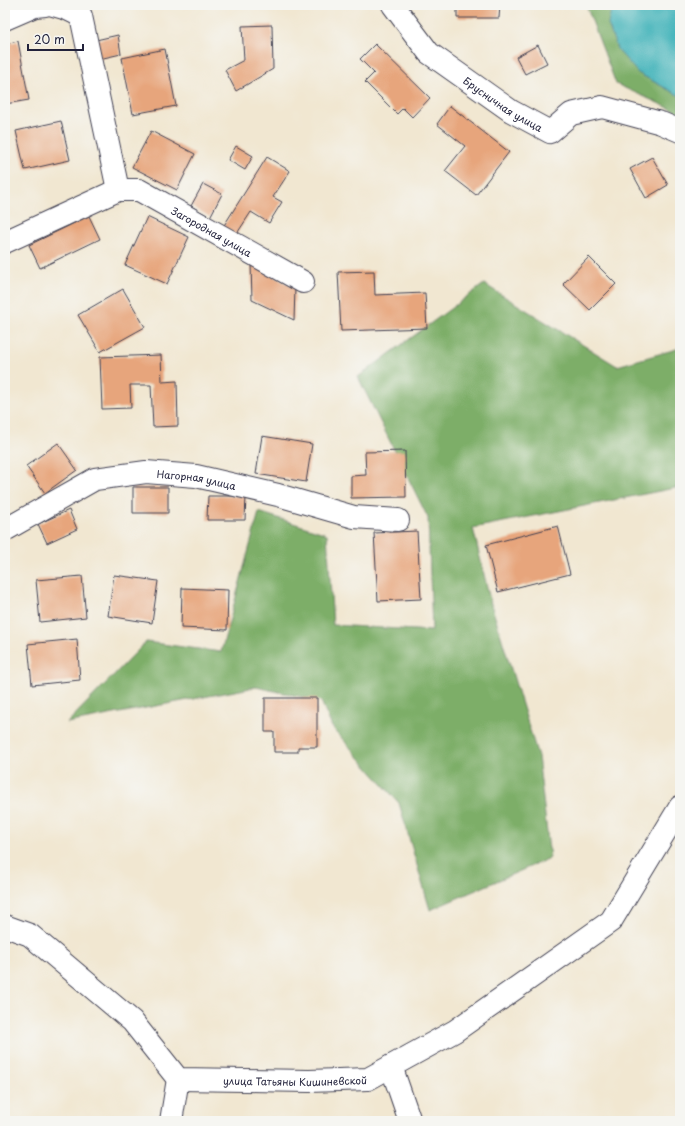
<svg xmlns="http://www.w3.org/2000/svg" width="685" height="1126" font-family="'Playpen Sans',sans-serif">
	<rect width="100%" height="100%" fill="#f6f6f2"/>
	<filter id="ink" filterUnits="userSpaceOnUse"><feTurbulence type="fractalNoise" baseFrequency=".025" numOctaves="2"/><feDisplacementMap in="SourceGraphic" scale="8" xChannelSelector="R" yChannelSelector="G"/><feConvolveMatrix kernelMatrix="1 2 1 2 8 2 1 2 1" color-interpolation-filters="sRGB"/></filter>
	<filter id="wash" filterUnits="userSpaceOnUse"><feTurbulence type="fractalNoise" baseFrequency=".012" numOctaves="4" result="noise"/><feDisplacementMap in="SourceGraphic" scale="16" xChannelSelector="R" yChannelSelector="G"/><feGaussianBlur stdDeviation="0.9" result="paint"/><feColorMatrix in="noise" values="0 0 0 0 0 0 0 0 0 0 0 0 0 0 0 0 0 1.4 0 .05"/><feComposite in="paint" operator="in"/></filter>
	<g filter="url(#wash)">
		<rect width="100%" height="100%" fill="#f1e7d1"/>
		<path fill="#7dae68" stroke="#506852" d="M 586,5 L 620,5 L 611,10 L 638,73 L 680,96 L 680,113 L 616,84 Z
			M 484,284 L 617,366 L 680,348 L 680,487 L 473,528 L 491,604 L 538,756 L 550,858 L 430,910 L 399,803 L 332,727 L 321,701 L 256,687 L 67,723 L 146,642 L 221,652 L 259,512 L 327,534 L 333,625 L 432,631 L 428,518 L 358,377 Z"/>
		<path fill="#41b2b9" stroke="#326a7a" d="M 620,5 L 680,5 L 680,96 L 638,73 L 617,49 L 608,24 L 611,10 Z"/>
		<g id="blocks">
			<path fill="#e7a57c" d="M 457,5 L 500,5 L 499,18 L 457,18 Z
				M 272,25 L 273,69 L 236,91 L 225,70 L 244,60 L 242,26 Z
				M 118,35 L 121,54 L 99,59 L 96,40 Z
				M 18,41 L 29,100 L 5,104 L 5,44 Z
				M 375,44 L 430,98 L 412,117 L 403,108 L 397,114 L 365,82 L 374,73 L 360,59 Z
				M 538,45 L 547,63 L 525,74 L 516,57 Z
				M 165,49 L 176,106 L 133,114 L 122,58 Z
				M 450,106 L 509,152 L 476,195 L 445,171 L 465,146 L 437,124 Z
				M 61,121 L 70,160 L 25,170 L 16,131 Z
				M 151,131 L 195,154 L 177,190 L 132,167 Z
				M 236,146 L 253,156 L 245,170 L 228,160 Z
				M 267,157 L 290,171 L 273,197 L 282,202 L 269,223 L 251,212 L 236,235 L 223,227 Z
				M 652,157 L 668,185 L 646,198 L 630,169 Z
				M 203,184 L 222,194 L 210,217 L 191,206 Z
				M 89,216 L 100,239 L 40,268 L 29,245 Z
				M 147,217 L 189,237 L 167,284 L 125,265 Z
				M 589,257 L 616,284 L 590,310 L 563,284 Z
				M 251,264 L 295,288 L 294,320 L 252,300 Z
				M 374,271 L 375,295 L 425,293 L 427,328 L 341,331 L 338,272 Z
				M 123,289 L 145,327 L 100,352 L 78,315 Z
				M 161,355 L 162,382 L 177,381 L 178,426 L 153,427 L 151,385 L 130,385 L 131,408 L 102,409 L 100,357 Z
				M 262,436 L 312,444 L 306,482 L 256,474 Z
				M 58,443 L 77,470 L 45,493 L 26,466 Z
				M 405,451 L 406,497 L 351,498 L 351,476 L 366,475 L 365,452 Z
				M 133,487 L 168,487 L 168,513 L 133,513 Z
				M 208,496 L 246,496 L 245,520 L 207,520 Z
				M 69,510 L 77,529 L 47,543 L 38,524 Z
				M 558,526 L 570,574 L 498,592 L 486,545 Z
				M 417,531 L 421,599 L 378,601 L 374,533 Z
				M 114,575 L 158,581 L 152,623 L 108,616 Z
				M 82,576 L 86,617 L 40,622 L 36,580 Z
				M 182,588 L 228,590 L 227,630 L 181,628 Z
				M 77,639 L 80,680 L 32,685 L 28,644 Z
				M 265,698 L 317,698 L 317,747 L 298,747 L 298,752 L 274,752 L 274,732 L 265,732 Z"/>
		</g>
	</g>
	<g filter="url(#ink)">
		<use href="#blocks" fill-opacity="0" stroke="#414052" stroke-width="1"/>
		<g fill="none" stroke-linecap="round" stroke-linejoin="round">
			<g stroke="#414052" stroke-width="24">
				<g id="minor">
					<path d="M 53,5 L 67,9 L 81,16 L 118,190"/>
					<path id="s1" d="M 393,5 L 429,53 L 511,111 L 550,132 L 571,114 L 602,107 L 661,123 L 680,131"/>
					<path d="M 5,19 L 35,6 L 45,5"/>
					<path id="s2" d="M 5,242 L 118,190 L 139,190 L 303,282"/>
					<path id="s3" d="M 5,530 L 95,479 L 146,472 L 196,476 L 278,495 L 354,517 L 398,520"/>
					<path id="s4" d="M 5,926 L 30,935 L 132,1021 L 178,1079 L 309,1081 L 368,1079 L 455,1031 L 611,921 L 680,807"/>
					<path d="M 391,1066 L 410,1121"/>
					<path d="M 171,1121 L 178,1079"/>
				</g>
			</g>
			<use href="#minor" stroke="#fff" stroke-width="22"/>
		</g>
	</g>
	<g text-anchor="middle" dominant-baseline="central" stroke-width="3.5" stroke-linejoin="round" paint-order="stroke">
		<g font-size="10" fill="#22223b" stroke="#f6f6f2">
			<text stroke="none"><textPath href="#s1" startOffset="150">Брусничная улица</textPath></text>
			<text stroke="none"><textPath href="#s2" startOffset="229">Загородная улица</textPath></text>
			<text stroke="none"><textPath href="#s3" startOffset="206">Нагорная улица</textPath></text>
			<text stroke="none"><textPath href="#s4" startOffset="351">улица Татьяны Кишиневской</textPath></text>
		</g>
	</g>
	<rect width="685" height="1126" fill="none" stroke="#f6f6f2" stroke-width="20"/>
	<path d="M28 44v6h55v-6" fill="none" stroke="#22223b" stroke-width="2"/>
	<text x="34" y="44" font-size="12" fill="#22223b" stroke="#f6f6f2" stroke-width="3" paint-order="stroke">20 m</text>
</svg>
